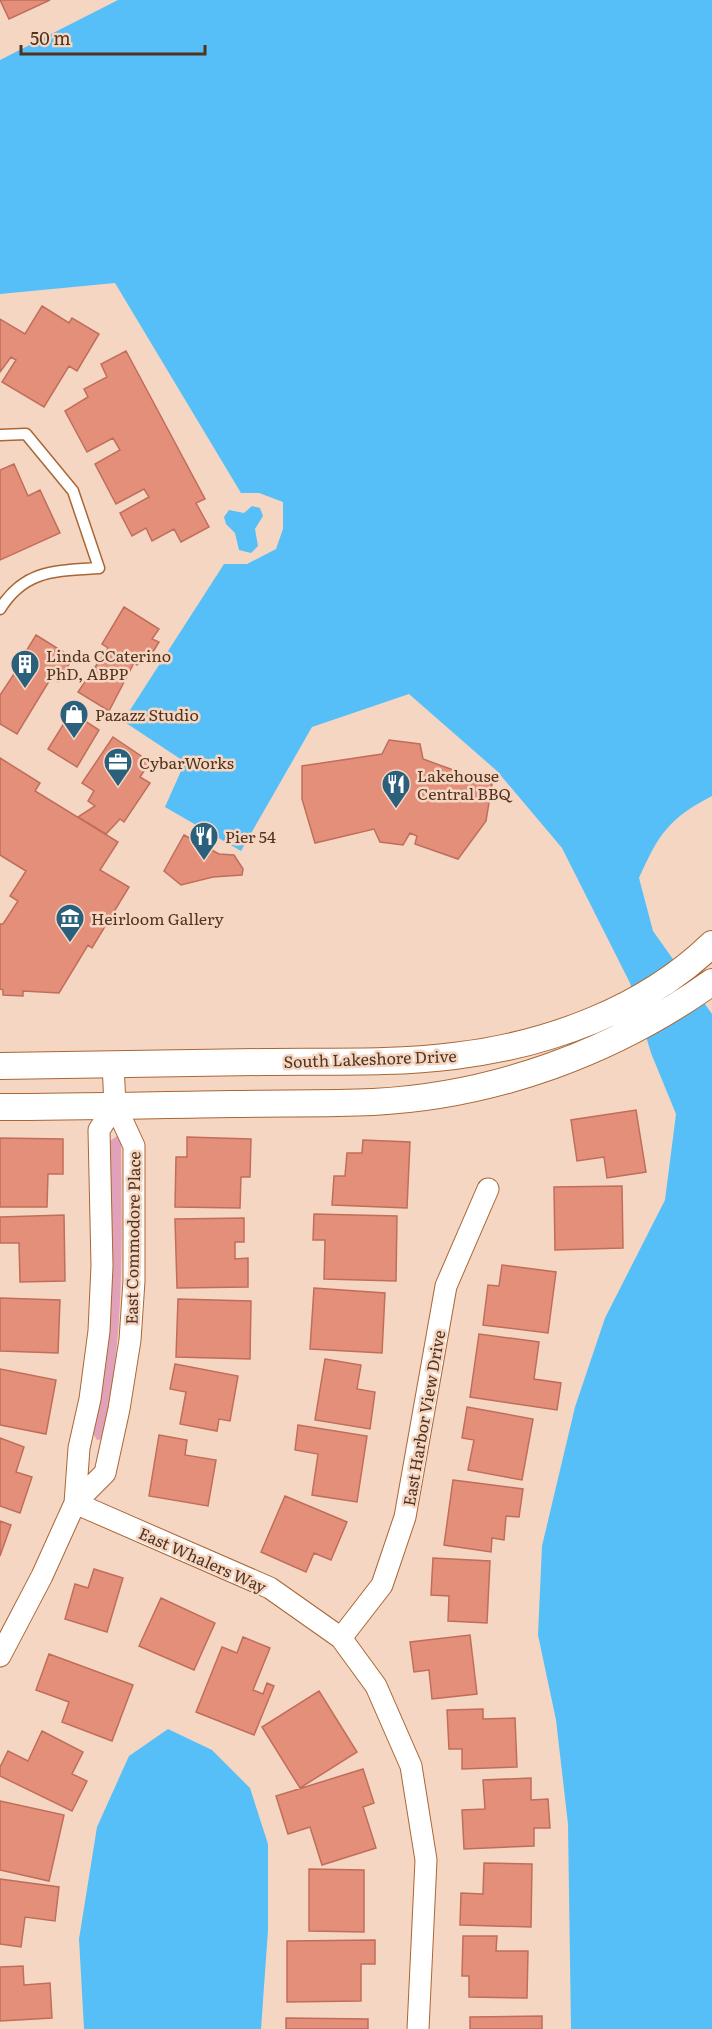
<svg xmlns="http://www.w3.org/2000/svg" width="712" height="2029" font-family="Literata,serif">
	<rect width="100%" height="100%" fill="#f5d6c3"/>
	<path fill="#e0a1b9" d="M 117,1136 L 121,1141 C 122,1242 125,1340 102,1439 L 97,1440 L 93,1433 C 116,1336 111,1239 110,1141 Z"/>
	<path fill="#57bff7" d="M 118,0 L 712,0 L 712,796 C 668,819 659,834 639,878 L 653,931 L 712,1014 L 712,2029 L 571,2029 L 568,1824 L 556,1720 L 538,1635 L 542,1546 L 575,1407 L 605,1318 L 665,1200 L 676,1114 L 651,1053 L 630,983 L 562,848 L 497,771 L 409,694 L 312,727 L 241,851 L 165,807 L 185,762 L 123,721 L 224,564 L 247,564 L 276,549 L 283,529 L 283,502 L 259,493 L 241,493 L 115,283 L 0,294 L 0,60 Z
		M 252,506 L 260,508 L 263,516 L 255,529 L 258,546 L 251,553 L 239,550 L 235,533 L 226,524 L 224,517 L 229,510 L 244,513 Z
		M 168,1729 L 212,1750 L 250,1788 L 268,1844 L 268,1930 L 261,2029 L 84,2029 L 79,1939 L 97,1827 L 129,1756 Z"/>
	<path fill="#e48f7a" stroke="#c06e5a" stroke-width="1.5" d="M 0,0 L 50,0 L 9,19 Z
		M 42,306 L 69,323 L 72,318 L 99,334 L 77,371 L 69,366 L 44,407 L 2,382 L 16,360 L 11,357 L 0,372 L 0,319 L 25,334 Z
		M 126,351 L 205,499 L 196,503 L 209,527 L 181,542 L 174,529 L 152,541 L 146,528 L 132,536 L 120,513 L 149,497 L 144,489 L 116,504 L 95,464 L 120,450 L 113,438 L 87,452 L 65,411 L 88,397 L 84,389 L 107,377 L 101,364 Z
		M 14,464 L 28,496 L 40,490 L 60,533 L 0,560 L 0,470 Z
		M 124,607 L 159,629 L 152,639 L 159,642 L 148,660 L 142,657 L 137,665 L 134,663 L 109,711 L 78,692 L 108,648 L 102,644 Z
		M 36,635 L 73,658 L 58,682 L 51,678 L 17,734 L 0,724 L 0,695 L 24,659 L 22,658 Z
		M 71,712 L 99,730 L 77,767 L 48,749 Z
		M 113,737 L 150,762 L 140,777 L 150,783 L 124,822 L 120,819 L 106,834 L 78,817 L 95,806 L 88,801 L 94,791 L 82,783 Z
		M 389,740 L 420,744 L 423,759 L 492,784 L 486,821 L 458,859 L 415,844 L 417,836 L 410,833 L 403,845 L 380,842 L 374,829 L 315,843 L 302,799 L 302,766 L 382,754 Z
		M 0,758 L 40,783 L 35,791 L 118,842 L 100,870 L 129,887 L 92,948 L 88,945 L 59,993 L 23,991 L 23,996 L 3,995 L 3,990 L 0,989 L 0,924 L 3,924 L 18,901 L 10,896 L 26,871 L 0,855 Z
		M 184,835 L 219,854 L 234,855 L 243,869 L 242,875 L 213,877 L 181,885 L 164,871 Z
		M 636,1110 L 646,1172 L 607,1178 L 604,1157 L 577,1161 L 571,1120 Z
		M 187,1137 L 251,1139 L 250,1177 L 241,1177 L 240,1208 L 175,1207 L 176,1157 L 187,1157 Z
		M 0,1138 L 63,1139 L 63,1174 L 48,1174 L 47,1207 L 0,1207 Z
		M 363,1140 L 410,1142 L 407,1208 L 332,1205 L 334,1176 L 345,1176 L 347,1153 L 362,1153 Z
		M 622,1186 L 623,1248 L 555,1250 L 554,1187 Z
		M 314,1214 L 397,1216 L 396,1281 L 324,1279 L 325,1240 L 313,1240 Z
		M 64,1215 L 65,1281 L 20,1282 L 19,1243 L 0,1243 L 0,1217 Z
		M 244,1218 L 244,1242 L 235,1242 L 235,1259 L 248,1258 L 248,1287 L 177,1288 L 175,1219 Z
		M 502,1265 L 556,1272 L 548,1333 L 483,1325 L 488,1285 L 499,1286 Z
		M 314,1288 L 385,1293 L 382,1353 L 310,1349 Z
		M 0,1298 L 60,1300 L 58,1353 L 0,1351 Z
		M 178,1299 L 251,1301 L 250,1359 L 176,1357 Z
		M 479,1334 L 539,1342 L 534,1379 L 561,1383 L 557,1410 L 470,1397 Z
		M 325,1359 L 361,1365 L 357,1389 L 375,1392 L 370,1429 L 315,1420 Z
		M 175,1364 L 238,1376 L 230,1421 L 219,1419 L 217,1431 L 180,1424 L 186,1392 L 170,1389 Z
		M 0,1369 L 56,1380 L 46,1434 L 0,1425 Z
		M 467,1407 L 533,1419 L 522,1480 L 468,1470 L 474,1440 L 462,1438 Z
		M 298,1425 L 367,1436 L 357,1502 L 312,1495 L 318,1454 L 295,1450 Z
		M 159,1435 L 187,1440 L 185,1455 L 216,1460 L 208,1506 L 149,1496 Z
		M 0,1438 L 24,1447 L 16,1472 L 32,1477 L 20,1513 L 0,1506 Z
		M 453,1480 L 523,1489 L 519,1517 L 506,1516 L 504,1540 L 492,1538 L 491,1552 L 444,1545 Z
		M 285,1496 L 347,1522 L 331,1560 L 314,1553 L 306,1572 L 261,1552 Z
		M 0,1521 L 11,1525 L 0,1556 Z
		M 433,1558 L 490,1561 L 487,1623 L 448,1621 L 449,1596 L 431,1595 Z
		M 94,1569 L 123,1578 L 107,1632 L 65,1619 L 75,1584 L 88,1588 Z
		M 161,1598 L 215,1623 L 194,1670 L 139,1646 Z
		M 470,1635 L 477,1694 L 432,1699 L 429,1670 L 414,1672 L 410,1642 Z
		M 243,1637 L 270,1648 L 253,1690 L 263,1694 L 267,1683 L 274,1686 L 254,1735 L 196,1712 L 222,1647 L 237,1653 Z
		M 49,1654 L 133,1685 L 112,1741 L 62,1722 L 69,1702 L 36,1690 Z
		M 319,1691 L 357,1752 L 300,1788 L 262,1727 Z
		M 483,1709 L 483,1719 L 515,1718 L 517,1767 L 462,1769 L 462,1749 L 449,1749 L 447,1710 Z
		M 42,1731 L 83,1752 L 72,1774 L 87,1781 L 72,1811 L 0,1776 L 0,1767 L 8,1751 L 28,1761 Z
		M 363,1769 L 374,1803 L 363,1807 L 376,1848 L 322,1865 L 310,1827 L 288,1834 L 276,1796 Z
		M 531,1778 L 531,1800 L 548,1799 L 550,1828 L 534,1828 L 534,1846 L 464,1849 L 462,1810 L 485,1809 L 483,1780 Z
		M 0,1801 L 64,1815 L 49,1881 L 0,1870 Z
		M 484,1863 L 532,1864 L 531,1927 L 460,1925 L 461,1893 L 483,1894 Z
		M 309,1869 L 364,1870 L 364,1932 L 309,1931 Z
		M 0,1879 L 59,1887 L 55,1921 L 25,1917 L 21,1947 L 0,1944 Z
		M 463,1936 L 497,1936 L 496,1951 L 528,1951 L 527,1998 L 469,1997 L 469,1976 L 462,1976 Z
		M 375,1940 L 375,1964 L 361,1964 L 361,2001 L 287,2002 L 287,1941 Z
		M 23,1966 L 24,1985 L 50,1983 L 52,2018 L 0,2021 L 0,1967 Z
		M 542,2016 L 542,2029 L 470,2029 L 470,2017 Z
		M 286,2018 L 368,2019 L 368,2029 L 286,2029 Z"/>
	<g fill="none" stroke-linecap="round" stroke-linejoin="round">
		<g stroke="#aa6634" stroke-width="13">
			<path id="service" d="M 0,435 L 26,434 L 73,491 L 99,568 C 56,571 25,569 0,609"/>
		</g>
		<g stroke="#aa6634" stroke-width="23">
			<path id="minor" d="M 75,1503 L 270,1588 L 341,1638 L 376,1686 L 411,1766 L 426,1860 L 418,2029
				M 75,1503 L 105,1473 L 119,1409 L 130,1340 L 134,1281 L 134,1146 L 115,1105 L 113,1064
				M 341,1638 L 382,1585 L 405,1517 L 446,1286 L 488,1189
				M 0,1656 L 42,1576 L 75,1503 L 79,1448 L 90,1399 L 99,1331 L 102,1266 L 99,1130 L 115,1105"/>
		</g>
		<g stroke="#aa6634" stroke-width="28">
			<path id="tertiary" d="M 0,1066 C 88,1064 176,1063 263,1062 C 326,1061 391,1064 454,1056 C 547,1045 644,1010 712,944
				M 0,1107 C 77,1107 155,1105 232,1104 C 279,1103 326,1104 373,1102 C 495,1096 614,1052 712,982"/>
		</g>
		<use href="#service" stroke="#fff" stroke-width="10"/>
		<use href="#minor" stroke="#fff" stroke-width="21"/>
		<use href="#tertiary" stroke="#fff" stroke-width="26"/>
	</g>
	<defs>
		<g id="building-pin" transform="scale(1.5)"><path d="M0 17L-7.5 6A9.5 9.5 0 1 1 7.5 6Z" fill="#2b607c" stroke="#f5d6c3"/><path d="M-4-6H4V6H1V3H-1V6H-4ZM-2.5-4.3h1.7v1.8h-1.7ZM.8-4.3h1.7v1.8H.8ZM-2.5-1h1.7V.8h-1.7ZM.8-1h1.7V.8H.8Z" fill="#fff"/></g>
		<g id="shop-pin" transform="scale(1.5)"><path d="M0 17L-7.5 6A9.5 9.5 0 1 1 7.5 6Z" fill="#2b607c" stroke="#f5d6c3"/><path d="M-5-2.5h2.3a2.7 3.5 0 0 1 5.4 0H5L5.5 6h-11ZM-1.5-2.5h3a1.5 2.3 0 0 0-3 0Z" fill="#fff"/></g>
		<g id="office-pin" transform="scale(1.5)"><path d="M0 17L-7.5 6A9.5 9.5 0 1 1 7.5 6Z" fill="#2b607c" stroke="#f5d6c3"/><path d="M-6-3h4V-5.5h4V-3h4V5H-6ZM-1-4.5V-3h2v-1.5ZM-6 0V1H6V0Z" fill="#fff"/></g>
		<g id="restaurant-pin" transform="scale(1.5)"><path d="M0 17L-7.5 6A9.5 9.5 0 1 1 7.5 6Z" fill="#2b607c" stroke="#f5d6c3"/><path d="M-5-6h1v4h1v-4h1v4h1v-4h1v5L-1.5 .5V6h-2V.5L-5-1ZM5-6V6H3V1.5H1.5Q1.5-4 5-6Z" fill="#fff"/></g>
		<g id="museum-pin" transform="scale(1.5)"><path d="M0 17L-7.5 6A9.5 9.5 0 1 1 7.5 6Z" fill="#2b607c" stroke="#f5d6c3"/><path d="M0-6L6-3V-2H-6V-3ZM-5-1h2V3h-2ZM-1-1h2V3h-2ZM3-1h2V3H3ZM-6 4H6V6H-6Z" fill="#fff"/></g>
	</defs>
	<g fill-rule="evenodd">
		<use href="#building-pin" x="25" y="664"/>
		<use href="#shop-pin" x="74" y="714"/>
		<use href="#office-pin" x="118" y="762"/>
		<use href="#restaurant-pin" x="396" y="784"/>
		<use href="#restaurant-pin" x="204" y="836"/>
		<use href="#museum-pin" x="70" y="918"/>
	</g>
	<g text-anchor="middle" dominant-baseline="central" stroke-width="5" stroke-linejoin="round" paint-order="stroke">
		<g font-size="16" fill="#51331e" stroke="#f5d6c3" text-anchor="start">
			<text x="46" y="655">Linda CCaterino<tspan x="46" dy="18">PhD, ABPP</tspan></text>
			<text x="95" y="714">Pazazz Studio</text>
			<text x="139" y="762">CybarWorks</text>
			<text x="417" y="775">Lakehouse<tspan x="417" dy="18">Central BBQ</tspan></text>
			<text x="225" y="836">Pier 54</text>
			<text x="91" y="918">Heirloom Gallery</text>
		</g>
		<g font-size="16" fill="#51331e" stroke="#f5d6c3">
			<text transform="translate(370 1058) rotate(-2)">South Lakeshore Drive</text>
			<text transform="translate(132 1238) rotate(-89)">East Commodore Place</text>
			<text transform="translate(423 1418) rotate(-80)">East Harbor View Drive</text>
			<text transform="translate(203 1559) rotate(24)">East Whalers Way</text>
		</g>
	</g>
	<path d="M21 45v9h184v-9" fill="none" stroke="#51331e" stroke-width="3"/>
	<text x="30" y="45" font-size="18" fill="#51331e" stroke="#f5d6c3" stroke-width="4.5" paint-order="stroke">50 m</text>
</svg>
